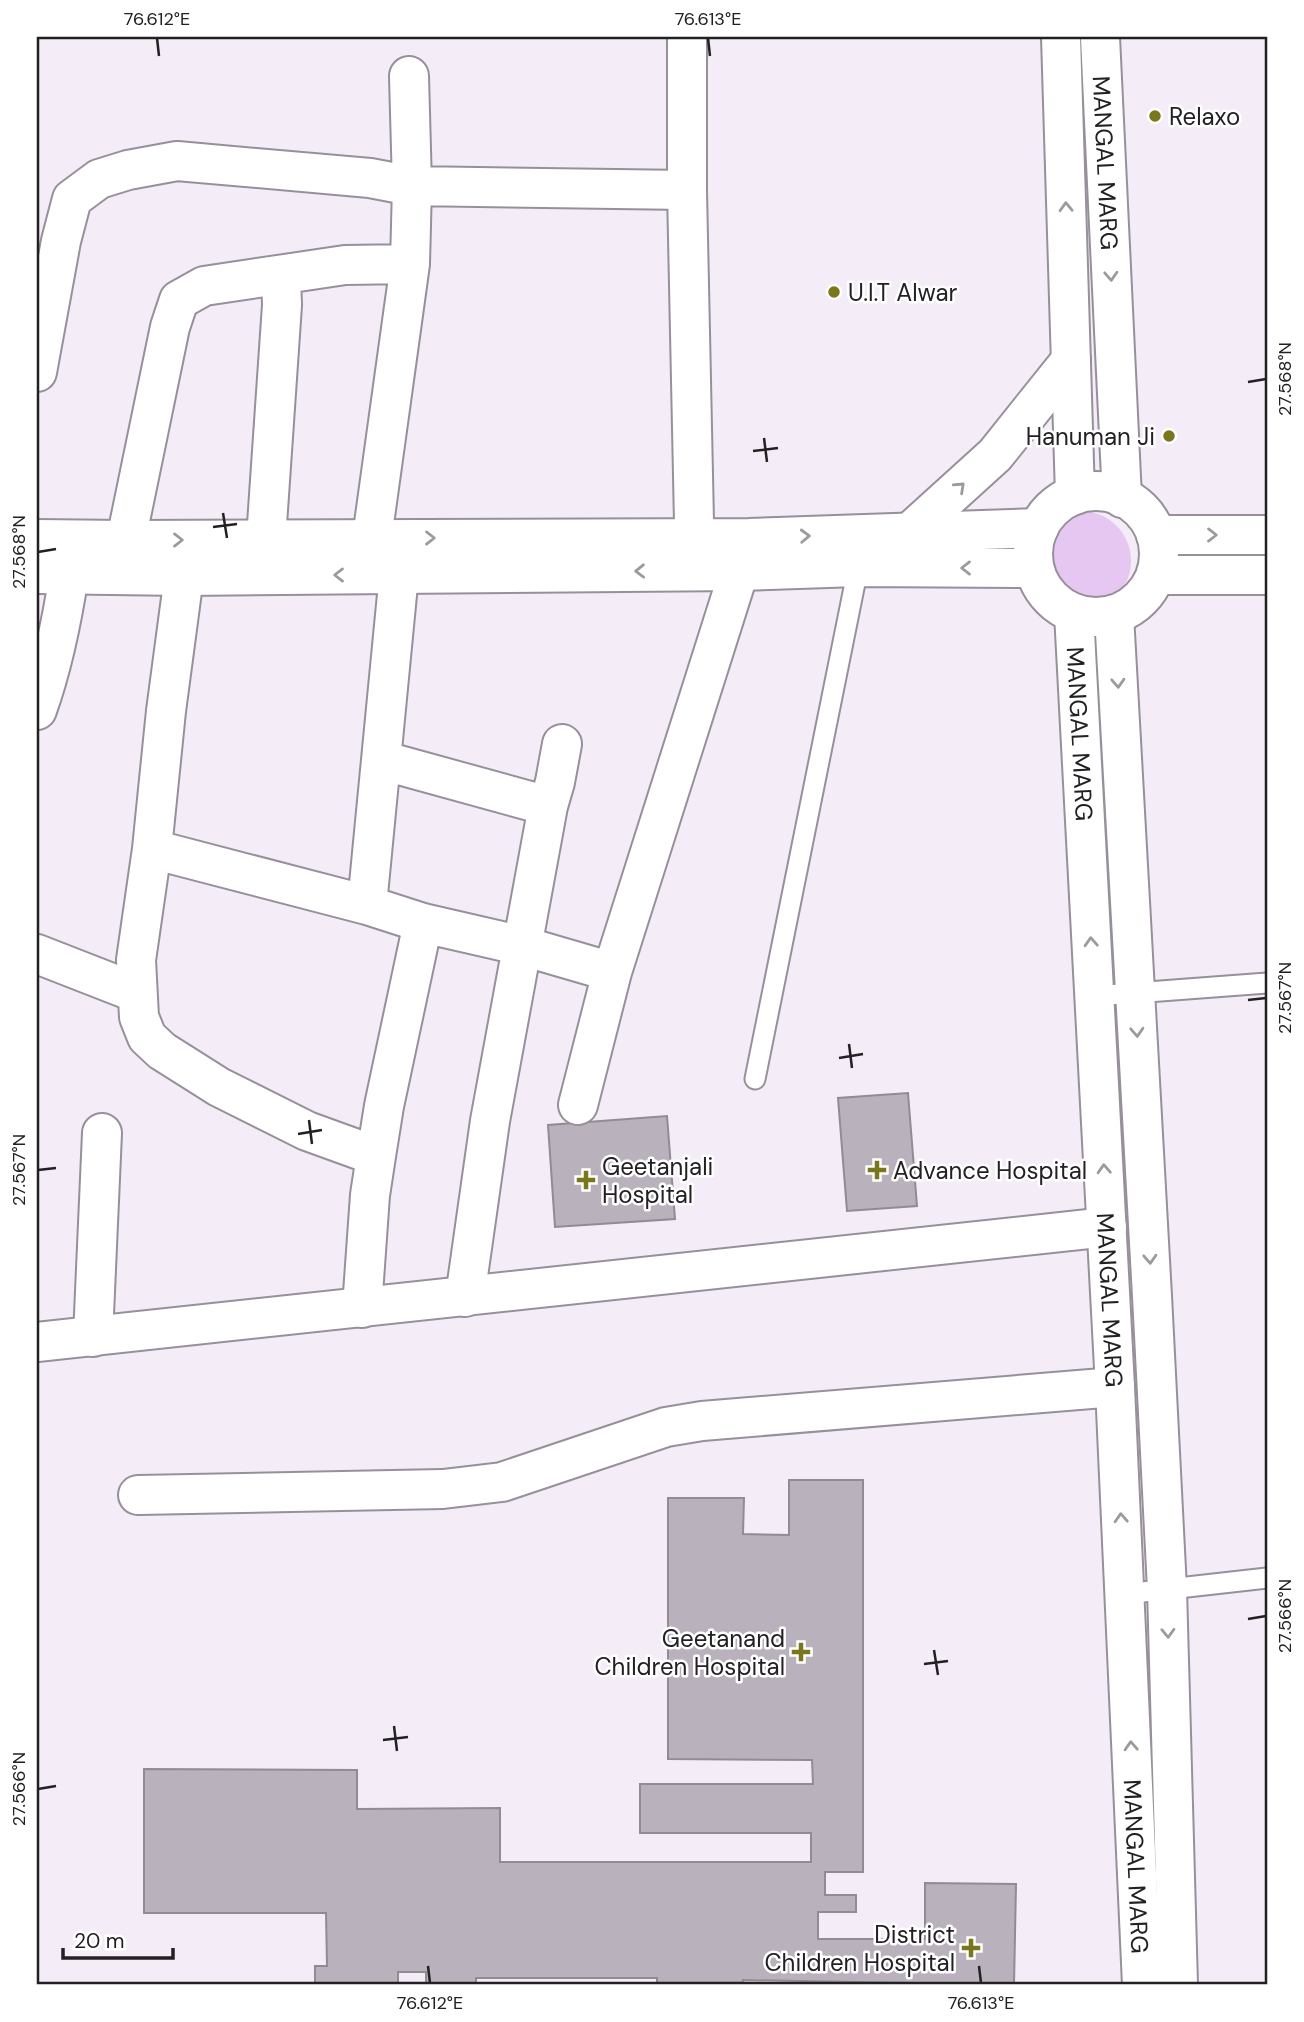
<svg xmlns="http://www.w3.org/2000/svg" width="1304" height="2022" font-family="'DM Sans',sans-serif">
	<rect width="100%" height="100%" fill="#f4ecf7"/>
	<path fill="#e5c7f1" d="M1031 561a50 50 0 1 1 100 0a50 50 0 1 1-100 0Z"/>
	<path fill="#b9b2bc" stroke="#928b94" stroke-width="2" d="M 908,1093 L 917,1206 L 847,1211 L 838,1098 Z
		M 667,1116 L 675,1219 L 555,1227 L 548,1125 Z
		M 789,1480 L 863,1480 L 863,1872 L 825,1872 L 825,1895 L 856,1895 L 856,1912 L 818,1912 L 818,1939 L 925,1939 L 925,1883 L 1016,1884 L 1014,1985 L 909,1985 L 909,1983 L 743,1980 L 742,1985 L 657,1985 L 657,1978 L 476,1978 L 476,1985 L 426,1985 L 426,1972 L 398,1972 L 398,1985 L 315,1985 L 315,1966 L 327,1966 L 326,1913 L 144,1913 L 144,1769 L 357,1770 L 357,1809 L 500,1808 L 500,1862 L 811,1862 L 811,1833 L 640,1833 L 640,1784 L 813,1784 L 812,1760 L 668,1759 L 668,1498 L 744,1498 L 743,1534 L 789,1535 Z"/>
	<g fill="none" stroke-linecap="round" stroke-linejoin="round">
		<g stroke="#97909a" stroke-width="23">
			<path id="lane" d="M 1094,996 L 1267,983
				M 755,1079 L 859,563
				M 1125,1594 L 1267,1578"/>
		</g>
		<g stroke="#97909a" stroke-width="42">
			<path id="street" d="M 687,37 L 687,190 L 695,570
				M 37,372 L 61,241 L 72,199 L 99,179 L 128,170 L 177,161 L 370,178 L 412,186 L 687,190
				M 372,538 L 410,264 L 412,186 L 409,76
				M 266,539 L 282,305 L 281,275
				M 126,540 L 170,327 L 179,300 L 204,286 L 345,265 L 410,264
				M 184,576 L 166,711 L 152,849 L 136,960 L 139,1017 L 147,1037 L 162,1051 L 219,1087 L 307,1131 L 376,1156
				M 37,710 C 53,665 62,621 69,574
				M 381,760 L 548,806
				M 152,849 L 367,905 L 423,923 L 523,946 L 612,972
				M 367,905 L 399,574
				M 37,954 L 137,993
				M 578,1105 L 612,972 L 749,540
				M 465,1297 L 490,1121 L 548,806 L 555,782 L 562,744
				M 362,1308 L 370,1195 L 376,1156 L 384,1106 L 423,923
				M 93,1337 L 102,1133
				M 138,1495 L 443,1489 L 502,1482 L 666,1427 L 702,1421 L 1115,1387"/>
		</g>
		<g stroke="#97909a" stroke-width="42">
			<path id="secondary" d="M 1156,535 L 1267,535
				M 37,539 L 126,540 L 749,538 L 1039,528
				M 37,574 L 184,576 L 740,571 L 858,567 L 1034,568
				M 1156,575 L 1267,575
				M 37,1342 L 1107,1227"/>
		</g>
		<g stroke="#97909a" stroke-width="42">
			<g id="primary">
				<path d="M 1061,37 L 1075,495"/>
				<path id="s1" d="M 1100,37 L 1122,498"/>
				<circle cx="1096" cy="554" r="63"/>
				<path d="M 909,533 L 995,455 L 1071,360"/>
				<path id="s2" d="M 1074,613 L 1115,1387 L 1142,1985"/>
				<path d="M 1114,615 L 1152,1296 L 1167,1589 L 1178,1985"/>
			</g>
		</g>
		<use href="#lane" stroke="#fff" stroke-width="19"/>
		<use href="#street" stroke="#fff" stroke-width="38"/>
		<use href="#secondary" stroke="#fff" stroke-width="38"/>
		<use href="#primary" stroke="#fff" stroke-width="38"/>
	</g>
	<defs><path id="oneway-chevron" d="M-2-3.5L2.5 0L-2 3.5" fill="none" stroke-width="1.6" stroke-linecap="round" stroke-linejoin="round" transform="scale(1.75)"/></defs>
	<g stroke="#9c9b9c">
		<use href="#oneway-chevron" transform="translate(1066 207) rotate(-92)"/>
		<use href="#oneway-chevron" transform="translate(1111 276) rotate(87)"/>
		<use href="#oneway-chevron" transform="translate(960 487) rotate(-43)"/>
		<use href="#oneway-chevron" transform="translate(1212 535)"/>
		<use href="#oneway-chevron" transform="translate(805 536) rotate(-2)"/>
		<use href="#oneway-chevron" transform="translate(430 538)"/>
		<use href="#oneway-chevron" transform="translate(178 540)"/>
		<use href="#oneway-chevron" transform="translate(966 568) rotate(-180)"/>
		<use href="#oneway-chevron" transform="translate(640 571) rotate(179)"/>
		<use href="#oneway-chevron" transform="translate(339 575) rotate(180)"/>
		<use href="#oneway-chevron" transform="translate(1118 683) rotate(87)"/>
		<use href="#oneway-chevron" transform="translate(1091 942) rotate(-93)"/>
		<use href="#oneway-chevron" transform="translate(1137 1032) rotate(87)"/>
		<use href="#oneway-chevron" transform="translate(1104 1169) rotate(-93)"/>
		<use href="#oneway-chevron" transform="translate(1150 1259) rotate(87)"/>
		<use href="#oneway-chevron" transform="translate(1121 1518) rotate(-93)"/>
		<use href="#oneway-chevron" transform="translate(1168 1633) rotate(88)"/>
		<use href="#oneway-chevron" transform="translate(1131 1746) rotate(-93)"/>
	</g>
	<path fill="none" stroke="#232024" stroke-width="2.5" d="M 157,38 L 159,56M 708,38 L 710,56M 1248,382 L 1266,379M 764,438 L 767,462M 753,451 L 778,448M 223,513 L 227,538M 213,527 L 237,524M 38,552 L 56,549M 1248,1000 L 1266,998M 849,1044 L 852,1068M 839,1058 L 863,1054M 309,1120 L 312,1144M 298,1134 L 322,1130M 38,1170 L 56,1168M 1248,1619 L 1266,1616M 934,1650 L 938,1675M 924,1664 L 948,1661M 394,1726 L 397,1751M 383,1740 L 408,1737M 38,1789 L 56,1786M 428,1966 L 430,1983M 979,1966 L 981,1983"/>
	<g fill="#7b761b" stroke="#fff" stroke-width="2.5">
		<circle cx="1155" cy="116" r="7"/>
		<circle cx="834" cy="292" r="7"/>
		<circle cx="1169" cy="436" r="7"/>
		<path d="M873.5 1159.5h7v7h7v7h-7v7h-7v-7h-7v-7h7z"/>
		<path d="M582.5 1169.5h7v7h7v7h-7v7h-7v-7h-7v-7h7z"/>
		<path d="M797.5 1641.5h7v7h7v7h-7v7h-7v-7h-7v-7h7z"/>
		<path d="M967.5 1937.5h7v7h7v7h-7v7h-7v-7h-7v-7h7z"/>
	</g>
	<g text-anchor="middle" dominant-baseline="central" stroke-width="5" stroke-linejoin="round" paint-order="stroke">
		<g font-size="24" fill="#232024" stroke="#fff" text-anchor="start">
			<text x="1169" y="116">Relaxo</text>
			<text x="848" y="292">U.I.T Alwar</text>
			<text x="1155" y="436" text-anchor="end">Hanuman Ji</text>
			<text x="602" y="1166">Geetanjali<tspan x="602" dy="28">Hospital</tspan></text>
			<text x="893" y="1170">Advance Hospital</text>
			<text x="785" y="1638" text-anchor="end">Geetanand<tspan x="785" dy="28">Children Hospital</tspan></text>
			<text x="955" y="1934" text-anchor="end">District<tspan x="955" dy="28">Children Hospital</tspan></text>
		</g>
		<g font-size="24" fill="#232024" stroke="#fff">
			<text stroke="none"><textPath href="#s1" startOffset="126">MANGAL MARG</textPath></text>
			<text stroke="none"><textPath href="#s2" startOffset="121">MANGAL MARG</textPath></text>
			<text stroke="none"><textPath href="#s2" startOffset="688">MANGAL MARG</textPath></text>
			<text stroke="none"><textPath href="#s2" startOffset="1255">MANGAL MARG</textPath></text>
		</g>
	</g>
	<rect width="1304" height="2022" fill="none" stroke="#ffffff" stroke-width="77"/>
	<path d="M63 1948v10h110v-10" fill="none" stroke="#232024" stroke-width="3.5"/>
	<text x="74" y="1948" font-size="21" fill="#232024" stroke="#ffffff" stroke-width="5" paint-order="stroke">20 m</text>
	<rect x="38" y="38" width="1228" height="1945" fill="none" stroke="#232024" stroke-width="2.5"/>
	<g font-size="18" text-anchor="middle" fill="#232024">
		<text x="157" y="25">76.612°E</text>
		<text x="708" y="25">76.613°E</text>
		<text transform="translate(1285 379) rotate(-90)" y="6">27.568°N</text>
		<text transform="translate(19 552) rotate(-90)" y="6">27.568°N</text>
		<text transform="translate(1285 998) rotate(-90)" y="6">27.567°N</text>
		<text transform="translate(19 1170) rotate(-90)" y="6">27.567°N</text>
		<text transform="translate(1285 1616) rotate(-90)" y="6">27.566°N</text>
		<text transform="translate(19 1789) rotate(-90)" y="6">27.566°N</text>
		<text x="430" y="2009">76.612°E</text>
		<text x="981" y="2009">76.613°E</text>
	</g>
</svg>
